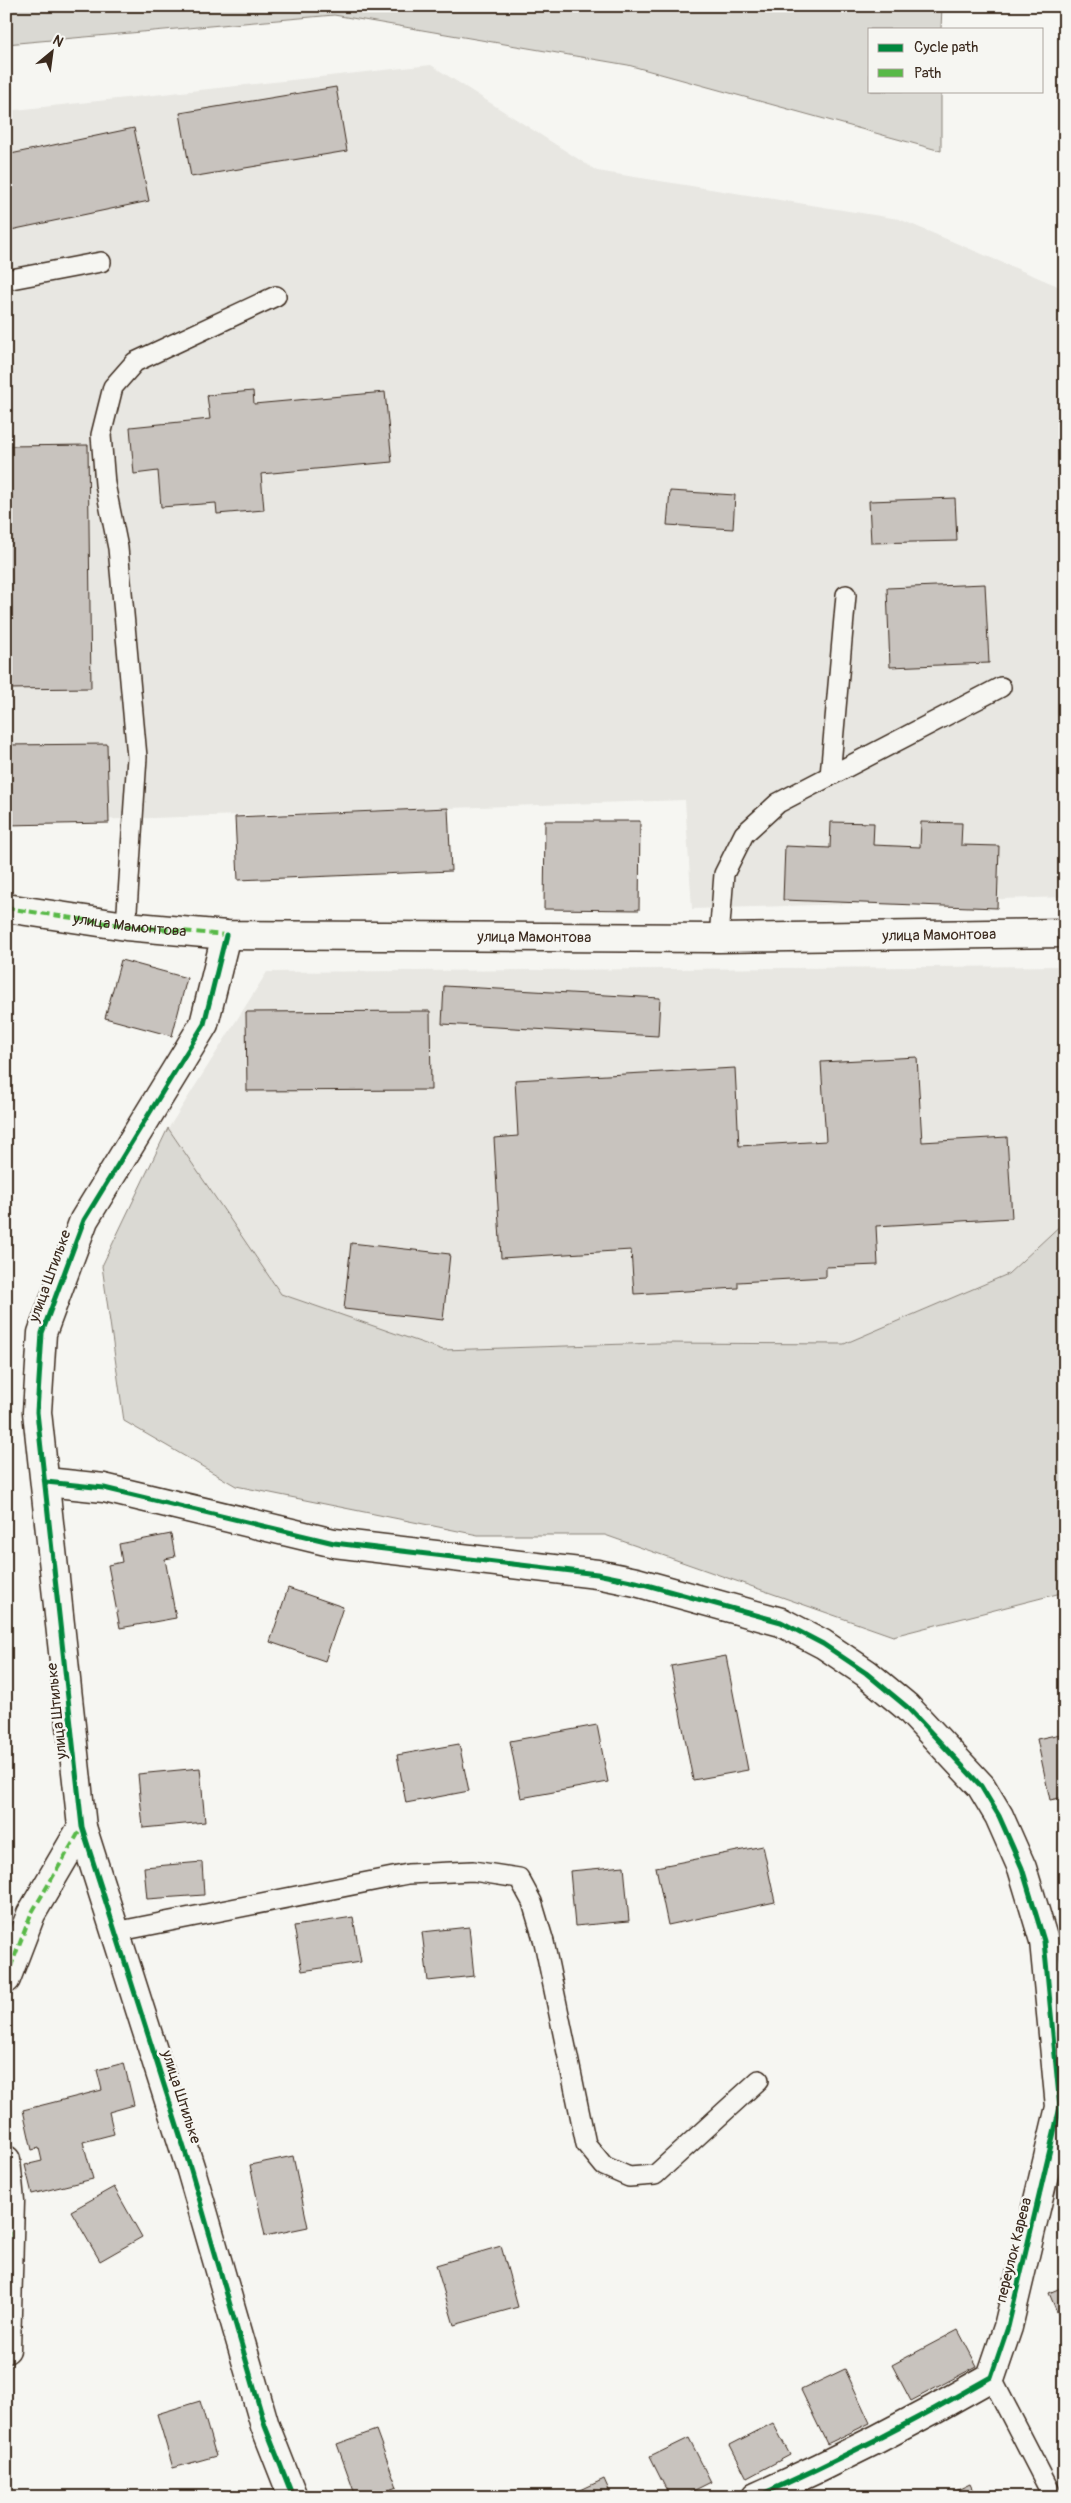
<svg xmlns="http://www.w3.org/2000/svg" width="1071" height="2503" font-family="Pangolin,sans-serif">
	<rect width="100%" height="100%" fill="#f6f6f2"/>
	<filter id="ink" filterUnits="userSpaceOnUse"><feTurbulence type="fractalNoise" baseFrequency=".02" numOctaves="2"/><feDisplacementMap in="SourceGraphic" scale="10" xChannelSelector="R" yChannelSelector="G"/><feConvolveMatrix kernelMatrix="1 2 1 2 8 2 1 2 1" color-interpolation-filters="sRGB"/></filter>
	<g filter="url(#ink)">
		<path fill="#e8e7e2" d="M 431,65 L 597,171 L 899,219 L 1065,289 L 1065,897 L 692,909 L 685,800 L 6,823 L 6,111 Z
			M 1065,966 L 1065,1221 L 1008,1274 L 844,1344 L 658,1343 L 443,1350 L 281,1294 L 168,1129 L 267,972 Z"/>
		<path fill="#dad9d3" stroke="#8a8278" d="M 6,6 L 942,6 L 941,29 L 870,29 L 870,91 L 941,91 L 941,151 L 628,65 L 334,15 L 6,44 Z
			M 168,1128 L 281,1294 L 443,1350 L 658,1343 L 844,1344 L 1008,1274 L 1065,1221 L 1065,1592 L 893,1636 L 605,1535 L 478,1535 L 236,1486 L 124,1421 L 102,1266 Z"/>
		<path fill="#c8c3be" stroke="#3b2a1e" d="M 336,87 L 347,151 L 191,177 L 180,113 Z
			M 134,128 L 149,201 L 6,231 L 6,155 Z
			M 253,391 L 254,404 L 385,392 L 392,462 L 261,474 L 264,510 L 217,514 L 216,503 L 161,507 L 158,471 L 134,474 L 130,427 L 210,419 L 207,395 Z
			M 88,445 L 91,688 L 6,689 L 6,446 Z
			M 670,491 L 735,495 L 733,529 L 667,525 Z
			M 955,498 L 957,541 L 871,543 L 869,501 Z
			M 985,584 L 989,663 L 890,667 L 887,588 Z
			M 107,744 L 109,823 L 6,825 L 6,745 Z
			M 448,808 L 451,871 L 238,880 L 235,817 Z
			M 545,821 L 640,821 L 639,910 L 544,909 Z
			M 831,822 L 874,823 L 873,845 L 920,847 L 921,822 L 962,823 L 961,845 L 999,846 L 997,908 L 783,900 L 785,846 L 830,848 Z
			M 121,960 L 187,978 L 172,1036 L 105,1018 Z
			M 444,986 L 660,998 L 658,1036 L 442,1024 Z
			M 430,1011 L 431,1090 L 247,1091 L 246,1012 Z
			M 917,1057 L 922,1142 L 1007,1137 L 1012,1218 L 876,1226 L 878,1265 L 826,1267 L 826,1277 L 738,1282 L 738,1288 L 634,1294 L 631,1250 L 501,1258 L 494,1138 L 518,1136 L 515,1080 L 735,1068 L 739,1146 L 826,1141 L 821,1062 Z
			M 351,1243 L 450,1254 L 443,1320 L 344,1309 Z
			M 171,1534 L 175,1557 L 165,1559 L 176,1618 L 120,1628 L 108,1565 L 122,1562 L 119,1544 Z
			M 288,1588 L 343,1607 L 325,1661 L 270,1642 Z
			M 726,1656 L 748,1770 L 693,1780 L 671,1666 Z
			M 597,1725 L 608,1782 L 521,1798 L 510,1741 Z
			M 1065,1733 L 1065,1797 L 1050,1800 L 1037,1739 Z
			M 459,1744 L 469,1791 L 406,1803 L 397,1755 Z
			M 200,1768 L 205,1822 L 143,1828 L 138,1774 Z
			M 763,1846 L 775,1902 L 668,1925 L 656,1867 Z
			M 202,1862 L 204,1895 L 147,1899 L 144,1867 Z
			M 624,1866 L 629,1921 L 575,1926 L 570,1871 Z
			M 353,1917 L 361,1962 L 302,1971 L 294,1926 Z
			M 469,1927 L 474,1976 L 428,1981 L 422,1932 Z
			M 124,2063 L 134,2105 L 109,2112 L 114,2134 L 83,2142 L 93,2179 L 32,2194 L 25,2165 L 42,2161 L 39,2148 L 32,2150 L 23,2110 L 102,2090 L 97,2070 Z
			M 293,2156 L 308,2227 L 265,2236 L 250,2165 Z
			M 114,2187 L 142,2237 L 100,2261 L 71,2211 Z
			M 501,2246 L 518,2307 L 454,2325 L 436,2265 Z
			M 1065,2286 L 1065,2331 L 1049,2293 Z
			M 958,2330 L 977,2366 L 911,2401 L 892,2365 Z
			M 845,2369 L 870,2423 L 827,2444 L 801,2390 Z
			M 200,2401 L 216,2456 L 173,2468 L 157,2414 Z
			M 773,2423 L 790,2455 L 747,2478 L 730,2445 Z
			M 376,2430 L 397,2487 L 369,2497 L 356,2497 L 337,2444 Z
			M 689,2438 L 711,2482 L 681,2497 L 670,2497 L 650,2457 Z
			M 604,2479 L 612,2497 L 566,2497 Z
			M 970,2484 L 976,2497 L 943,2497 Z"/>
		<g fill="none" stroke-linecap="round" stroke-linejoin="round">
			<g stroke="#3b2a1e" stroke-width="22">
				<path id="service" d="M 6,280 L 101,262
					M 830,776 L 846,595
					M 126,926 L 137,757 L 118,548 L 105,484 L 101,435 L 113,387 L 135,362 L 276,296
					M 719,938 L 724,874 L 744,834 L 778,803 L 1001,687
					M 115,1932 L 408,1874 L 473,1871 L 519,1878 L 532,1902 L 544,1942 L 586,2144 L 604,2166 L 629,2177 L 655,2175 L 759,2080
					M 991,2377 L 1053,2497"/>
			</g>
			<g stroke="#3b2a1e" stroke-width="31">
				<g id="minor">
					<path id="s1" d="M 6,908 L 126,926 L 226,935 L 719,938 L 1065,933"/>
					<path d="M 226,935 L 204,1024 L 84,1220 L 42,1333 L 37,1412 L 82,1827 L 191,2170 L 265,2426 L 293,2497"/>
					<path d="M 46,1482 L 104,1488 L 334,1543 L 597,1574 L 636,1582 L 781,1622 L 823,1644 L 866,1673 L 907,1707 L 981,1786 L 999,1816 L 1022,1868 L 1044,1941 L 1060,2107 L 1008,2327 L 991,2377 C 915,2421 837,2461 756,2497"/>
					<path d="M 6,1979 L 31,1914 L 82,1827"/>
					<path d="M 6,2160 L 10,2201 L 6,2349"/>
				</g>
			</g>
			<use href="#service" stroke="#f6f6f2" stroke-width="19"/>
			<use href="#minor" stroke="#f6f6f2" stroke-width="28"/>
			<g stroke="#58b947" stroke-width="4" stroke-dasharray="8 4" stroke-linecap="butt">
				<path id="s2" d="M 6,908 L 126,926 L 226,935"/>
				<path d="M 6,1979 L 31,1914 L 82,1827"/>
				<path d="M 6,2160 L 10,2201 L 6,2349"/>
			</g>
			<g stroke="#f6f6f2" stroke-width="8">
				<path id="cycleway" d="M 226,935 L 204,1024 L 84,1220 L 42,1333 L 37,1412 L 82,1827 L 191,2170 L 265,2426 L 293,2497
					M 46,1482 L 104,1488 L 334,1543 L 597,1574 L 636,1582 L 781,1622 L 823,1644 L 866,1673 L 907,1707 L 981,1786 L 999,1816 L 1022,1868 L 1044,1941 L 1060,2107 L 1008,2327 L 991,2377 C 915,2421 837,2461 756,2497"/>
			</g>
			<use href="#cycleway" stroke="#00873e" stroke-width="5"/>
		</g>
	</g>
	<g text-anchor="middle" dominant-baseline="central" stroke-width="5" stroke-linejoin="round" paint-order="stroke">
		<g font-size="15" fill="#3b2a1e" stroke="#f6f6f2">
			<text stroke="none"><textPath href="#s2" startOffset="125">улица Мамонтова</textPath></text>
			<text stroke="none"><textPath href="#s1" startOffset="935">улица Мамонтова</textPath></text>
			<text stroke="none"><textPath href="#s1" startOffset="530">улица Мамонтова</textPath></text>
			<text transform="translate(50 1276) rotate(-70)">улица Штильке</text>
			<text transform="translate(57 1711) rotate(-96)">улица Штильке</text>
			<text transform="translate(181 2097) rotate(72)">улица Штильке</text>
			<text transform="translate(1014 2250) rotate(-76)">переулок Карева</text>
		</g>
	</g>
	<rect width="1071" height="2503" fill="none" stroke="#f6f6f2" stroke-width="25"/>
	<rect x="12" y="12" width="1046" height="2478" fill="none" stroke="#3b2a1e" stroke-width="2" filter="url(#ink)"/>
	<rect x="868" y="28" width="175" height="65" fill="#f6f6f2" stroke="#aba49d"/>
	<rect x="878" y="44" width="25" height="8" fill="#00873e" stroke="#aba49d"/>
	<text x="914" y="52" font-size="15" fill="#3b2a1e">Cycle path</text>
	<rect x="878" y="69" width="25" height="8" fill="#58b947" stroke="#aba49d"/>
	<text x="914" y="78" font-size="15" fill="#3b2a1e">Path</text>
	<g transform="translate(52 52) rotate(29)" stroke="#f6f6f2" stroke-width="4" paint-order="stroke">
	<path d="M0-4L9 19L0 12L-9 19Z" fill="#3b2a1e"/>
	<text y="-8" font-size="14" font-weight="bold" text-anchor="middle" fill="#3b2a1e">N</text>
	</g>
</svg>
